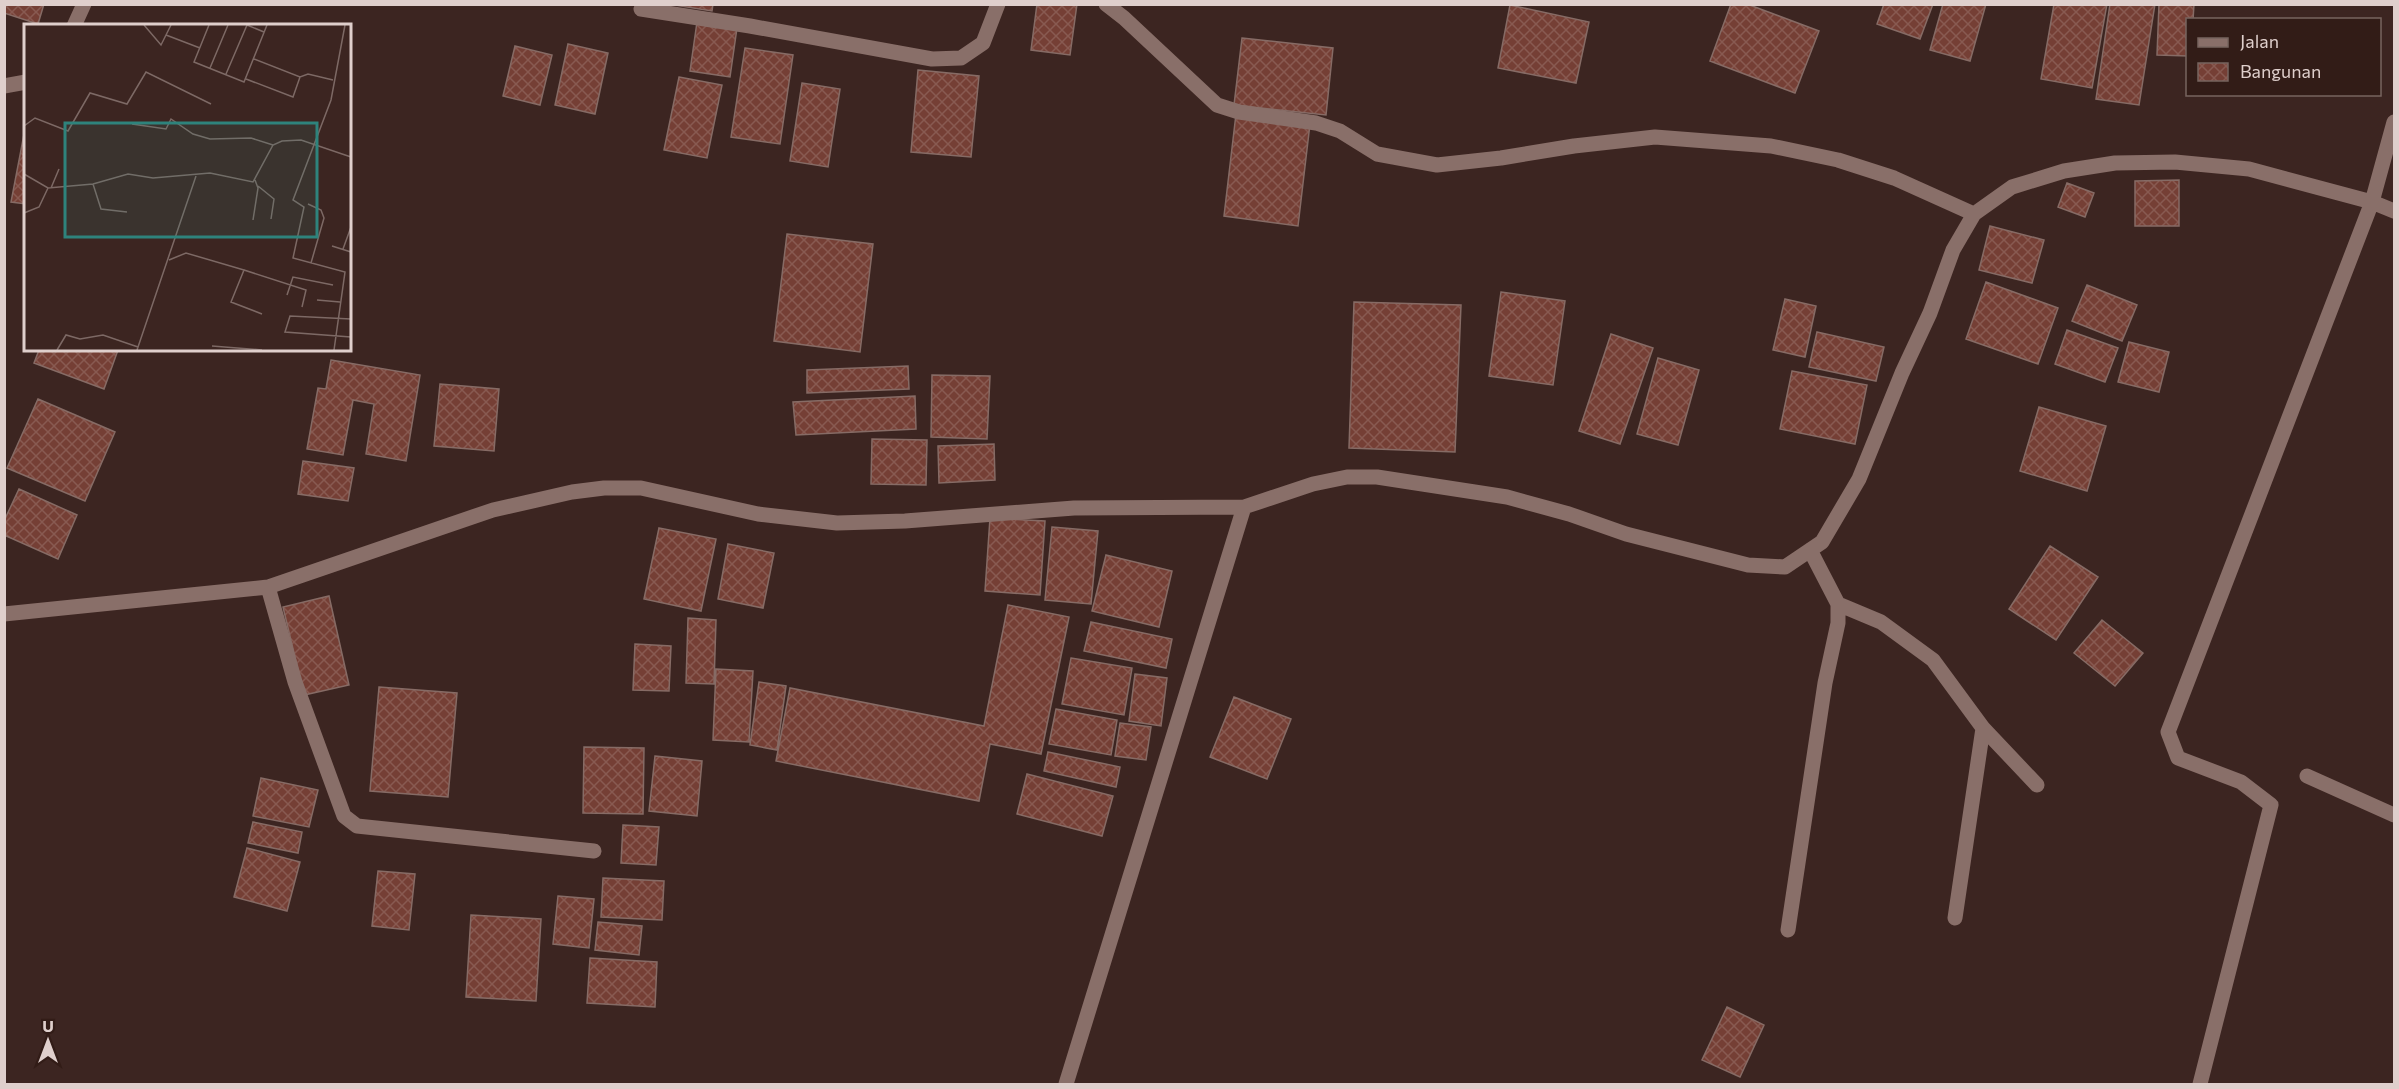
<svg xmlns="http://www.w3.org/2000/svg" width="2399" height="1089" font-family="Commissioner,sans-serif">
	<defs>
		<pattern id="building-cross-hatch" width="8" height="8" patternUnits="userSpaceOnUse" patternTransform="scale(1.5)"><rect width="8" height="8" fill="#753f35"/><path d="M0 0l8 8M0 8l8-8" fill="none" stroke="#885a51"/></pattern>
	</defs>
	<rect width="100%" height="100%" fill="#3c2521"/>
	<path fill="url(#building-cross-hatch)" stroke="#866b65" stroke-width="1.5" d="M 4,4 L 44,4 L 38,24 L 4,13 Z
		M 668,4 L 713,4 L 712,11 Z
		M 1037,4 L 1077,4 L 1070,55 L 1031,50 Z
		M 1731,4 L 1747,4 L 1819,31 L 1795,93 L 1710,61 Z
		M 1884,4 L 1933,4 L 1920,39 L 1877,24 Z
		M 1943,4 L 1986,4 L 1970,61 L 1930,50 Z
		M 2054,4 L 2107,4 L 2092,88 L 2041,79 Z
		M 2110,4 L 2155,4 L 2139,105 L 2096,99 Z
		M 2159,4 L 2194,4 L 2193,20 L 2188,20 L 2188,56 L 2157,55 Z
		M 1510,5 L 1589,22 L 1576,83 L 1498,68 Z
		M 697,22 L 737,28 L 730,77 L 690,71 Z
		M 1242,38 L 1333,48 L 1326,115 L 1234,105 Z
		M 568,44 L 608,53 L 595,114 L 555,105 Z
		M 515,46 L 552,55 L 540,105 L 503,96 Z
		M 745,48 L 793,55 L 780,144 L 731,137 Z
		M 918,70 L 979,76 L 971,157 L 911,152 Z
		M 679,77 L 722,85 L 707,158 L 664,150 Z
		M 802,83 L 840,89 L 828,167 L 790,161 Z
		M 1236,114 L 1310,124 L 1298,226 L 1224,216 Z
		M 25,129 L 26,129 L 26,204 L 11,202 Z
		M 2179,180 L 2179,226 L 2135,226 L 2135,181 Z
		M 2067,183 L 2094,193 L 2085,217 L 2058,207 Z
		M 1990,226 L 2044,240 L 2032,283 L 1979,270 Z
		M 787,234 L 873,244 L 860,352 L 774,341 Z
		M 1986,282 L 2058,308 L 2038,364 L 1966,339 Z
		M 2087,285 L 2137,305 L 2122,341 L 2072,321 Z
		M 1501,292 L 1565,301 L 1553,385 L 1489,376 Z
		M 1785,299 L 1816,306 L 1805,357 L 1773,350 Z
		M 1354,302 L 1461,305 L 1455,452 L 1349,448 Z
		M 2067,330 L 2118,348 L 2105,382 L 2055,364 Z
		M 1817,332 L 1884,347 L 1876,381 L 1809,367 Z
		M 1611,334 L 1653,348 L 1620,444 L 1579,431 Z
		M 2129,342 L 2169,352 L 2159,392 L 2118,382 Z
		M 39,350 L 118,350 L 104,389 L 34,363 Z
		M 1658,358 L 1699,370 L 1678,445 L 1637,434 Z
		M 331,360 L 420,375 L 406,461 L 366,454 L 374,404 L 353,400 L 343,455 L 307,449 L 318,388 L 326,389 Z
		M 908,366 L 909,389 L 807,393 L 807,370 Z
		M 1792,371 L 1867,385 L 1855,444 L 1780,429 Z
		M 932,375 L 990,376 L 987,439 L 931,437 Z
		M 440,384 L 499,389 L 494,451 L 434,446 Z
		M 915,396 L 916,429 L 796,435 L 793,402 Z
		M 38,399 L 115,432 L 85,501 L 7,468 Z
		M 2039,407 L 2106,426 L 2087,491 L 2020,471 Z
		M 872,439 L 927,440 L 926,485 L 871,484 Z
		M 994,444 L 995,480 L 939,483 L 938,446 Z
		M 303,461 L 354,468 L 348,501 L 298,494 Z
		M 19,489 L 77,515 L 58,559 L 4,535 L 4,521 Z
		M 990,518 L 1045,521 L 1040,595 L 985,591 Z
		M 1052,527 L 1098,531 L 1091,604 L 1045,600 Z
		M 659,528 L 716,539 L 701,611 L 644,599 Z
		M 728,544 L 774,553 L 763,608 L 718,599 Z
		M 2050,546 L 2098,577 L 2056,640 L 2009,609 Z
		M 1106,555 L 1172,571 L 1159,627 L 1092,611 Z
		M 329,596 L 349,685 L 304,695 L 283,607 Z
		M 1008,605 L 1069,617 L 1041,754 L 990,744 L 979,801 L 776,761 L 790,688 L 984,726 Z
		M 688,618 L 716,620 L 714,684 L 686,683 Z
		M 2102,620 L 2143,653 L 2115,686 L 2074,653 Z
		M 1091,622 L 1172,639 L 1166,668 L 1084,651 Z
		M 635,644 L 671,646 L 669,691 L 633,690 Z
		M 1071,658 L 1132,668 L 1124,715 L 1062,704 Z
		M 716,669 L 753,671 L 749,742 L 713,740 Z
		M 1135,674 L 1167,678 L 1161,726 L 1129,721 Z
		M 759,682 L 786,686 L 777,750 L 750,745 Z
		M 379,687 L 457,693 L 448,797 L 370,791 Z
		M 1234,697 L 1291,719 L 1267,779 L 1210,757 Z
		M 1056,709 L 1117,720 L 1111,755 L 1049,744 Z
		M 1120,723 L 1151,727 L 1146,760 L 1115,756 Z
		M 584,747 L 644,748 L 643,814 L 583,813 Z
		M 1048,752 L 1120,767 L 1116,787 L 1044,771 Z
		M 655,756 L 702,761 L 697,816 L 649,811 Z
		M 1027,774 L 1113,796 L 1102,836 L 1017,814 Z
		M 261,778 L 318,790 L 309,827 L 253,816 Z
		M 253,822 L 302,832 L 298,853 L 248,843 Z
		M 623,825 L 659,827 L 656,865 L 621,863 Z
		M 247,848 L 300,862 L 287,911 L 234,897 Z
		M 378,871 L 415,874 L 409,930 L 372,926 Z
		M 603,878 L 664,881 L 662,920 L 601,917 Z
		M 558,896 L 594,899 L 589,948 L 553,944 Z
		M 471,915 L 541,919 L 536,1001 L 466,997 Z
		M 598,922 L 642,926 L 639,955 L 595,950 Z
		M 590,958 L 657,962 L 655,1007 L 587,1003 Z
		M 1727,1007 L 1764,1025 L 1740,1077 L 1702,1060 Z"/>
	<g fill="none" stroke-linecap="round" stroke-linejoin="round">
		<path stroke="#896f69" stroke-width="15" d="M 1106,4 L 1124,18 L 1217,105 L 1239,112 L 1316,123 L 1340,131 L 1377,154 L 1437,165 L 1501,158 L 1574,146 L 1655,137 L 1771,146 L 1838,160 L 1894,178 L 1974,214
			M 641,9 L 750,26 L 932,59 L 961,58 L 983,43 L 998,4
			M 74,26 L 84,4
			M 4,86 L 26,82
			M 268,587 L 295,682 L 344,816 L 357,826 L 594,851
			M 1838,604 L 1881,622 L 1933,660 L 1983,728 L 1955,918
			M 4,614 L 268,587 L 493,510 L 572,492 L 604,488 L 641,488 L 758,514 L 837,523 L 905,521 L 1074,508 L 1244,507 L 1313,484 L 1347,477 L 1377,477 L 1507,497 L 1569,514 L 1626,534 L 1748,565 L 1785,567 L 1822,542 L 1859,479 L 1902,373 L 1930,313 L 1953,250 L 1974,214 L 2012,187 L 2064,171 L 2115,163 L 2175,162 L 2249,169 L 2372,202 L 2394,211
			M 1983,728 L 2037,785
			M 2307,776 L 2394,815
			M 1788,930 L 1825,683 L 1838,623 L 1838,604 L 1810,550
			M 1066,1084 L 1244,507
			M 2200,1084 L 2271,805 L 2241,782 L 2178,758 L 2168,732 L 2372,202 L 2394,122"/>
	</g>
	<g transform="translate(24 24)">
		<rect width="327" height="327" fill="#3c2521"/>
		<path fill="none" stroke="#7d6965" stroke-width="1.5" d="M 120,1 L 137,21 L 147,1M 185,1 L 170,38 L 220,58 L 243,1M 223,1 L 240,8M 142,11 L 176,24M 230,35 L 276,53 L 284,50 L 309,56M 186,44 L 204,1M 202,50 L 223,1M 222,55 L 269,73 L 276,53M 108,100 L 142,105 L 147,95 L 169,110 L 186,115 L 227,114 L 249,121M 0,102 L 11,94 L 44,107 L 66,69 L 103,80 L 122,48 L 187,80M 0,150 L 24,164 L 69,160 L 104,150 L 129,154 L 186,149 L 229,158 L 249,121 L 258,117 L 277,116 L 327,133M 69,160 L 77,185 L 103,188M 234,162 L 250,175 L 247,195M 27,164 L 35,145M 284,180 L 297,186 L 300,194 L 287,239M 0,189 L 15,183 L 24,164M 229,196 L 234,164 L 231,156M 308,222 L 327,228M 319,225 L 327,203M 145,236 L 162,229 L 220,246 L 207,278 L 238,290M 220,246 L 282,266 L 278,283M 263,271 L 269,253 L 309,261M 293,276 L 316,278M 327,295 L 266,292 L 261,308 L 327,313M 188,322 L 238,326M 33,326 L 42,311 L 56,315 L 79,311 L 114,323M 113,326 L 172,152M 310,326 L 321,248 L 269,234 L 280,183 L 269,176 L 307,76 L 321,1"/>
		<path fill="#2e837c" fill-opacity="0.15" stroke="#2e837c" stroke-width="3" d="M 41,99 L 293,99 L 293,213 L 41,213 Z"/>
		<rect width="327" height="327" fill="none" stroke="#dfcfcc" stroke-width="3"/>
	</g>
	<rect width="2399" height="1089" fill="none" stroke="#dfcfcc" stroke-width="12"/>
	<rect x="2186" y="18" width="195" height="78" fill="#321c17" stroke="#77645f" stroke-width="1.5"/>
	<rect x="2198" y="38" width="30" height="9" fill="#896f69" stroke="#77645f" stroke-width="1.5"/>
	<text x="2240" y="48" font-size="18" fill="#dfcfcc">Jalan</text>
	<rect x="2198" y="63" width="30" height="18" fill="url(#building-cross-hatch)" stroke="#77645f" stroke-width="1.5"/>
	<text x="2240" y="78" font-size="18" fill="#dfcfcc">Bangunan</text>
	<g transform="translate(48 1041)" stroke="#321c17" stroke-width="4.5" paint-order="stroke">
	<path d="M0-4.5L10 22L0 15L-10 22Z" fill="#dfcfcc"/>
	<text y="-9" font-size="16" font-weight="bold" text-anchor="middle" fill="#dfcfcc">U</text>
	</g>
</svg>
